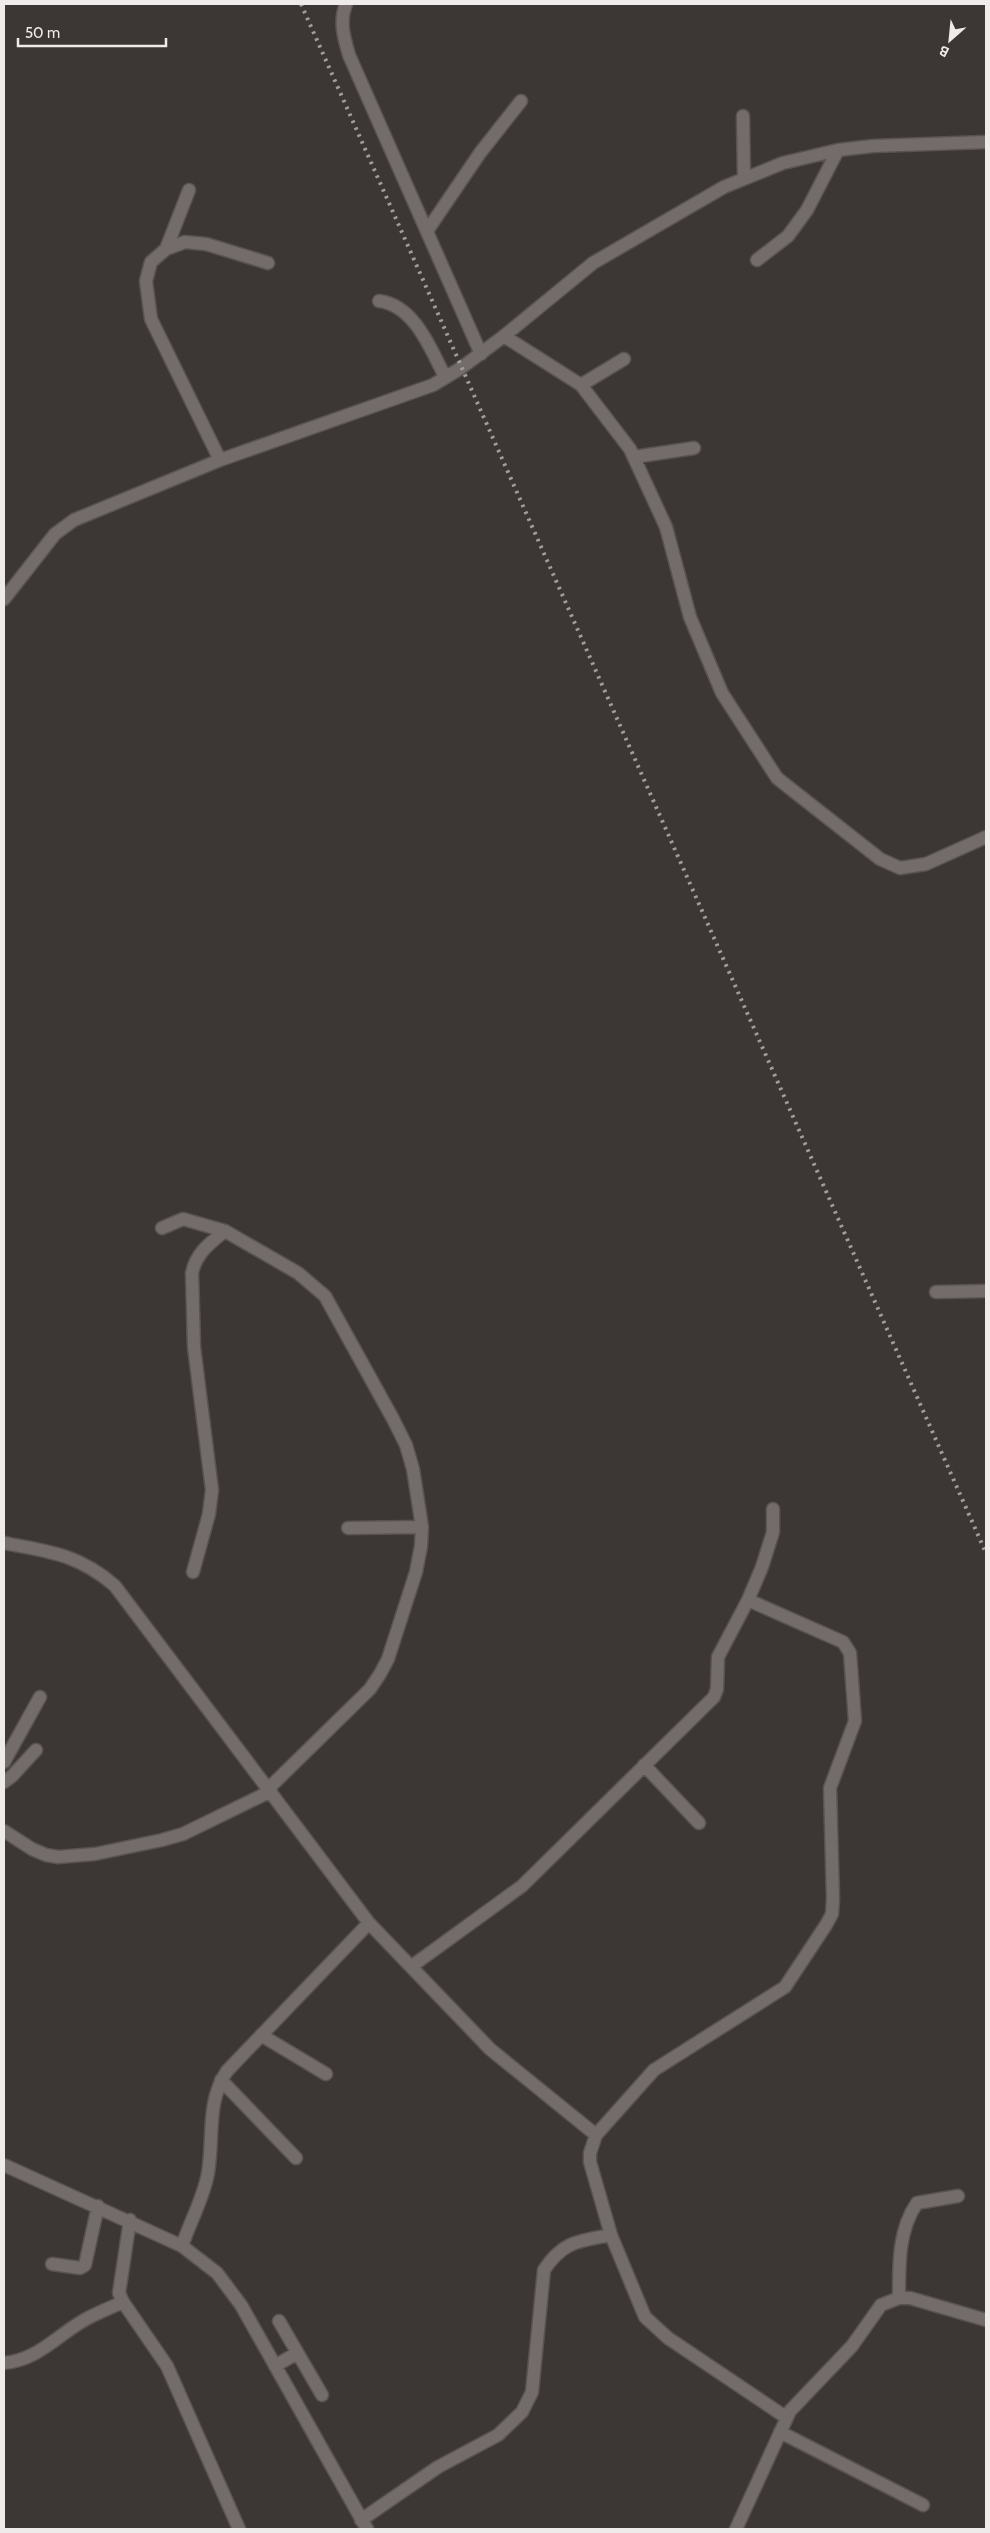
<svg xmlns="http://www.w3.org/2000/svg" width="990" height="2533" font-family="Cabin,sans-serif">
	<rect width="100%" height="100%" fill="#3c3634"/>
	<g fill="none" stroke-linecap="round" stroke-linejoin="round">
		<g stroke="#585352" stroke-width="15">
			<path id="minor" d="M 346,4 C 339,21 344,38 349,55 L 481,354
				M 743,116 L 744,178
				M 427,231 L 480,153 L 521,101
				M 166,249 L 189,190
				M 757,260 L 788,236 L 807,210 L 838,150
				M 379,301 C 414,305 431,349 445,377
				M 504,336 L 581,385 L 630,449 L 666,527 L 690,617 L 722,693 L 777,778 L 880,859 L 900,868 L 926,864 L 986,837
				M 581,385 L 624,359
				M 634,457 L 694,448
				M 220,460 L 151,319 L 146,281 L 151,262 L 166,249 L 185,242 L 206,244 L 268,263
				M 4,599 L 55,534 L 74,520 L 220,460 L 433,385 L 461,368 L 504,336 L 593,263 L 724,187 L 783,163 L 838,150 L 873,146 L 986,142
				M 162,1228 L 183,1219 L 225,1231 L 298,1273 L 325,1296 L 393,1419 L 406,1445 L 413,1469 L 418,1501 L 422,1527 L 421,1546 L 416,1572 L 388,1659 L 380,1674 L 370,1689 L 269,1788
				M 936,1292 L 986,1291
				M 348,1528 L 422,1527
				M 4,1543 C 49,1551 80,1555 115,1586 L 369,1923 L 490,2049 L 596,2135
				M 193,1572 L 209,1514 L 212,1490 L 194,1347 L 192,1273 C 196,1253 210,1243 225,1231
				M 748,1600 L 843,1642 L 850,1653 L 855,1721 L 830,1788 L 833,1899 L 832,1914 L 826,1925 L 785,1987 L 654,2070 L 596,2135 L 590,2153 L 590,2162 L 611,2235 L 645,2317 L 668,2338 L 787,2418
				M 4,1762 L 40,1697
				M 644,1765 L 699,1823
				M 4,1782 L 12,1776 L 36,1750
				M 4,1831 L 32,1849 L 46,1855 L 58,1857 L 95,1854 L 162,1840 L 183,1834 L 271,1791
				M 412,1966 L 522,1886 L 714,1697 L 717,1689 L 718,1657 L 748,1600 L 762,1567 L 773,1532 L 773,1509
				M 261,2035 L 326,2074
				M 221,2080 L 296,2158
				M 4,2165 L 182,2246 L 217,2273 L 241,2305 L 367,2529
				M 130,2220 L 119,2293 L 123,2302 L 167,2366 L 239,2529
				M 182,2246 C 190,2222 204,2197 208,2173 C 214,2138 206,2102 227,2071 L 369,1923
				M 52,2264 L 80,2268 L 85,2265 L 98,2206
				M 899,2298 C 899,2266 898,2230 917,2203 L 958,2196
				M 279,2321 L 322,2395
				M 4,2363 C 39,2360 59,2333 88,2318 C 99,2312 112,2307 123,2302
				M 275,2366 L 297,2353
				M 780,2432 L 923,2505
				M 361,2520 L 438,2467 L 498,2435 L 522,2412 L 532,2392 L 544,2270 C 563,2241 579,2241 611,2235
				M 736,2529 L 790,2411 L 852,2346 L 881,2305 L 899,2298 L 910,2298 L 986,2320"/>
		</g>
		<use href="#minor" stroke="#736c6a" stroke-width="12"/>
		<path stroke="#a29d9c" stroke-width="4" stroke-dasharray="2.5 5" stroke-linecap="butt" d="M 301,4 L 986,1553"/>
	</g>
	<rect width="990" height="2533" fill="none" stroke="#efebea" stroke-width="10"/>
	<g transform="translate(950 40) rotate(207)" stroke="#3c3634" stroke-width="4" paint-order="stroke">
	<path d="M0-4L9 19L0 12L-9 19Z" fill="#efebea"/>
	<text y="-8" font-size="14" font-weight="bold" text-anchor="middle" fill="#efebea">B</text>
	</g>
	<path d="M18 38v8h148v-8" fill="none" stroke="#efebea" stroke-width="2.5"/>
	<text x="25" y="38" font-size="15" fill="#efebea" stroke="#3c3634" stroke-width="4" paint-order="stroke">50 m</text>
</svg>
